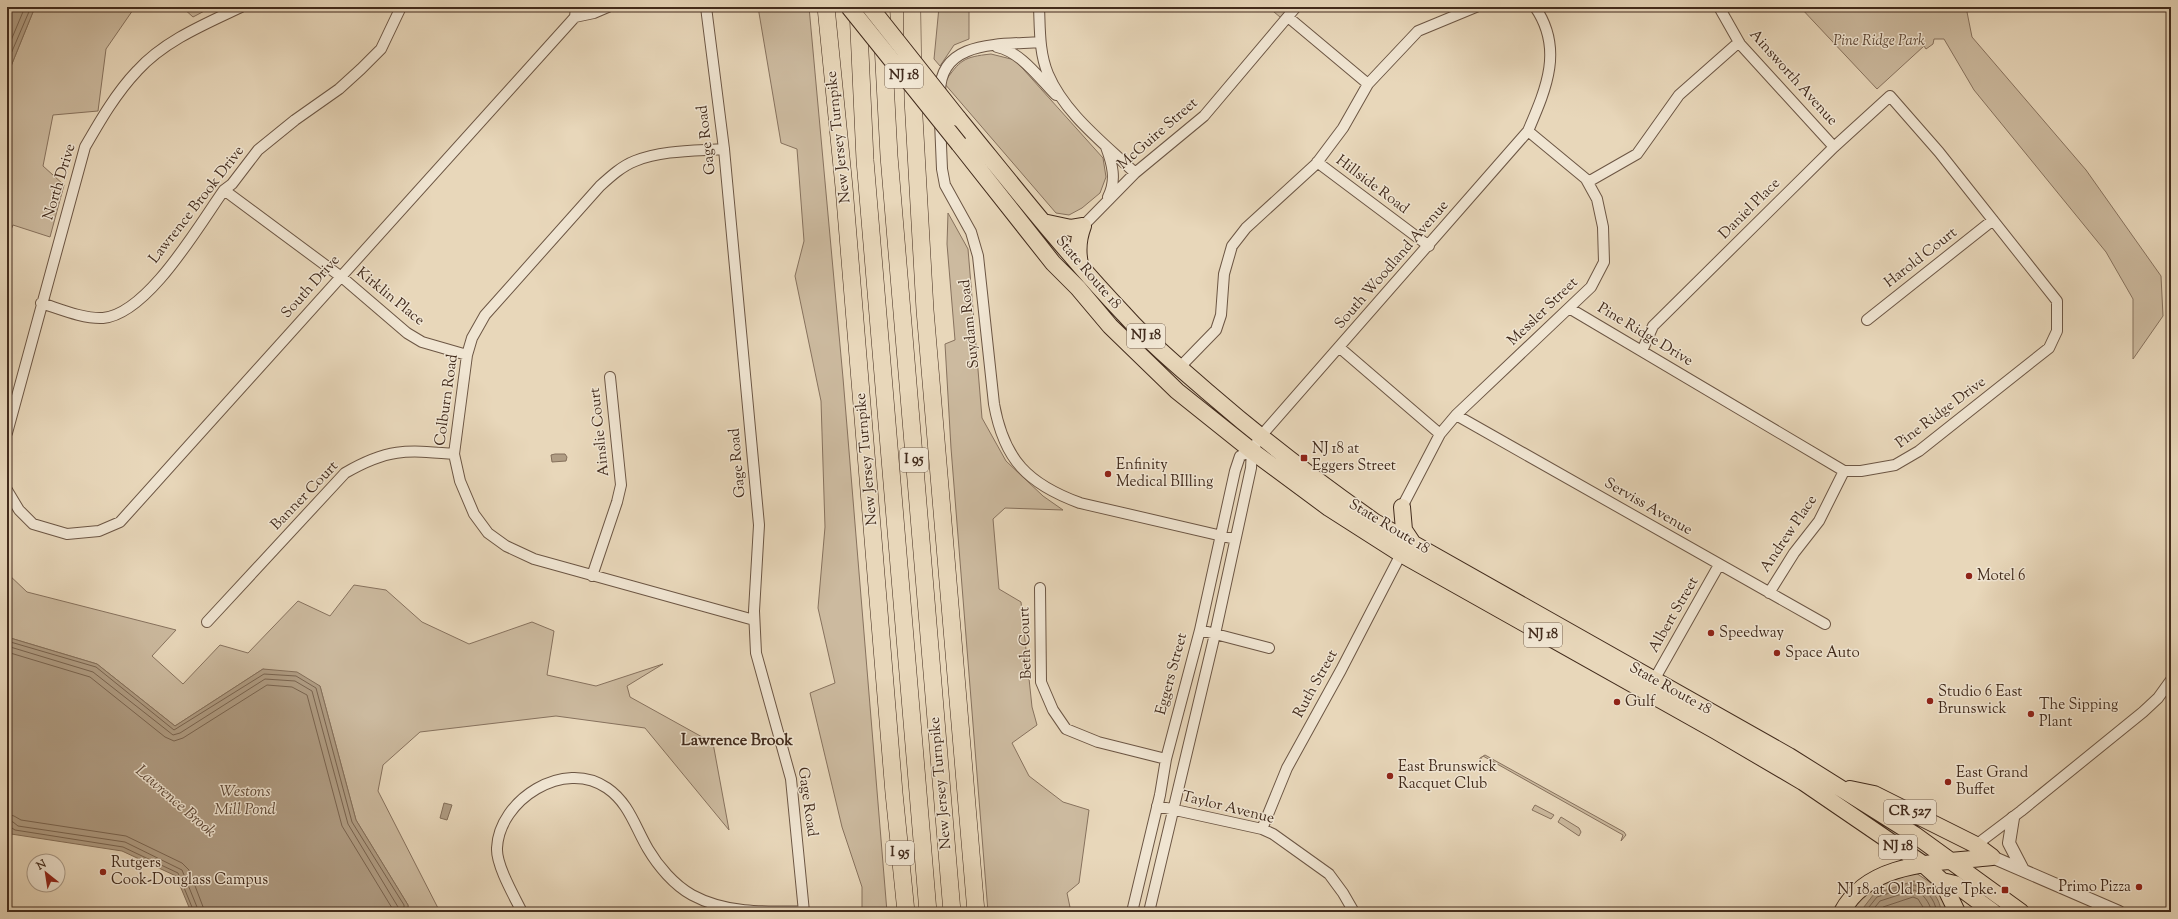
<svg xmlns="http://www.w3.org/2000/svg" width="2178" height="919" font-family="'Sorts Mill Goudy',serif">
	<rect width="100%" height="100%" fill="#e8d7ba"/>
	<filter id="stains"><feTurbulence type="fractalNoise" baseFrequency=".005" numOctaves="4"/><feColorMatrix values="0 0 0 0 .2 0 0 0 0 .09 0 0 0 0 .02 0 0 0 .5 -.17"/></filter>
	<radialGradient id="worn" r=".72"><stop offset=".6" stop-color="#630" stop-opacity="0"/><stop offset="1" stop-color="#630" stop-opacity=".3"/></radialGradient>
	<path fill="#ccba9f" stroke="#87725e" d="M 35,7 L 135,7 L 106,49 L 98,111 L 53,115 L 43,166 L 64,185 L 50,237 L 13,225 L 7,239 L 7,76 Z
		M 182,7 L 212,7 L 193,17 Z
		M 758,7 L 809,7 L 843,378 L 887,912 L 862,912 L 862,887 L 842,827 L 810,693 L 835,683 L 818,608 L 825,527 L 821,401 L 795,276 L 804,241 L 797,149 L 781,143 Z
		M 939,7 L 969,7 L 969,39 L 954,45 L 940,66 L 934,59 Z
		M 1268,7 L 1298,7 L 1286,22 Z
		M 1800,7 L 1966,7 L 1972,37 L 2086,170 L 2161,276 L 2163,316 L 2133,359 L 2133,299 L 2106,252 L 1974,90 L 1944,39 L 1934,39 L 1933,44 L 1926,49 L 1924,46 L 1877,89 Z
		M 991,54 L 1015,60 L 1103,158 L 1106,177 L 1100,193 L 1082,208 L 1069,215 L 1056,213 L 944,83 C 960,60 963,57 991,54 Z
		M 948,213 L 968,249 L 982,418 L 1006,461 L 1043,496 L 1063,510 L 1005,508 L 993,519 L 999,589 L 1021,602 L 1032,707 L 1037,725 L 1012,743 L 1029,776 L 1063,802 L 1089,810 L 1079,883 L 1067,893 L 1071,912 L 988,912 L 951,448 L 945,344 L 955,340 L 947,244 Z
		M 7,573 L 27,592 L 176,630 L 152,656 L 183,684 L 220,645 L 248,653 L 298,601 L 330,616 L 354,585 L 386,590 L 422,622 L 469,644 L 532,622 L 554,631 L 547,675 L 596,686 L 663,664 L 627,686 L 630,697 L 713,743 L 729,830 L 645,728 L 556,716 L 420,732 L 383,765 L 378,791 L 440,912 L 408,912 L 408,905 L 356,820 L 320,686 L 263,669 L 175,726 L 97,664 L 7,637 Z
		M 1485,755 L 1624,832 L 1626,835 L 1621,841 L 1623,835 L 1483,756 L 1479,761 L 1480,758 Z
		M 1535,805 L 1554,815 L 1551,819 L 1532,810 Z
		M 1561,817 L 1579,828 L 1581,832 L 1579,836 L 1558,822 Z
		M 1916,873 L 1940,889 L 1954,912 L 1849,912 L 1854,904 L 1883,882 Z"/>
	<path fill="#b09d84" stroke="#846f5a" d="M 7,7 L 35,7 L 7,76 Z
		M 555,454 L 565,454 L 567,457 L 566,461 L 552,462 L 551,455 Z
		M 7,637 L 97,664 L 175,726 L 263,669 L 297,672 L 320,686 L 356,820 L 408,905 L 408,912 L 191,912 L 176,876 L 122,851 L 11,834 L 7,827 Z
		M 444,803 L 452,805 L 447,820 L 440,818 Z
		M 1914,881 C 1928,886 1940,896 1941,912 L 1860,912 L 1874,894 Z"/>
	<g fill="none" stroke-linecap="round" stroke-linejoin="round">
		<path stroke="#796450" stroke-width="1" d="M 7,50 L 25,7
			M 7,63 L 31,7
			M 7,641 L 96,667 L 174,730 L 264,674 L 296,676 L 316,688 L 352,822 L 404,905 L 404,912
			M 7,646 L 93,672 L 173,735 L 180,733 L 265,679 L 295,681 L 312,691 L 348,824 L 398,907 L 399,912
			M 7,652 L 90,677 L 165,737 L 174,741 L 183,738 L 267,685 L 292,687 L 307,695 L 342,826 L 392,908 L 393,912
			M 7,814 L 14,816 L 21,820 L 126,836 L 182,863 L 189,870 L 205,912
			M 7,820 L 13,822 L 18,826 L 125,842 L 182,870 L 199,912
			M 7,825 L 15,830 L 123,847 L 178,873 L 194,912
			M 1865,912 L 1877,897 L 1914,885 C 1927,890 1934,898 1937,912
			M 1871,912 L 1880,901 L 1914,890 C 1924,894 1929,902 1932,912
			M 1879,912 L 1883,907 L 1913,897 L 1918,899 L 1926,912"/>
		<g stroke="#6c5644" stroke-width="12">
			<path id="minor" d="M 706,7 L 724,149 L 759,525 L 754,611 L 756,653 L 791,779 L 804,912
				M 1039,7 C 1040,29 1039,52 1048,74 C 1065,114 1104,143 1135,173
				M 1719,7 L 1740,44 L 1834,147
				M 575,17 L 594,13 L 608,7
				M 575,17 L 576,7
				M 1288,17 L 1368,84
				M 997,47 C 1021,52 1039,78 1056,95
				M 940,95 C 938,39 1001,45 1040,42
				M 940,121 L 942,169 L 945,185 L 971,232 L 978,256 L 994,404 C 1004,460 1028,484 1080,503 L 1235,539
				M 1106,147 C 1112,163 1117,180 1108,197
				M 724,149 C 695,151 662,150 635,161 C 622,166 611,176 600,186 L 485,315 L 472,338 L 467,355 L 454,454 L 460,481 L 474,514 L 488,533 L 506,546 L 534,559 L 754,620
				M 1317,162 L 1429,246
				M 1588,182 L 1637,154 L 1679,95 L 1739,42
				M 224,190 L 344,279 L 407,333 L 422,342 L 467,355
				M 1083,226 L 1135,173 L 1204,116 L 1296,7
				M 41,303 C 60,309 83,319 103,318 C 148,314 199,225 224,190 L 232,184 L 258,150 L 295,120 L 339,89 L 361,69 L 381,49 L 401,7
				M 1569,308 L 1844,471 L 1861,471 L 1895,465 L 1919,451 L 2049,348 L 2057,331 L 2057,301 L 1939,152 L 1890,96 L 1834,147 L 1653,326 L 1642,351
				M 1867,320 L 1993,220
				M 1340,348 L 1440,434
				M 1179,368 L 1216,330 L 1221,315 L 1224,274 L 1232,246 L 1246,228 L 1316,164 L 1343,128 L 1368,84 L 1418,31 L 1476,7
				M 1456,415 L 1825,624
				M 7,433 L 85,147 C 100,121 116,93 137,71 C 164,41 205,24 241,7
				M 7,490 L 19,510 L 33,524 L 67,534 L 99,531 L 120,522 L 575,17
				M 1402,507 L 1440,434 L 1456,415 L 1591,287 L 1604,262 L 1603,227 L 1597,199 L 1586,179 L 1528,131
				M 592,576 L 617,502 L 621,485 L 610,377
				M 1040,588 L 1041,682 L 1053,710 L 1066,729 L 1098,742 L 1166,759
				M 1769,593 L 1794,553 L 1819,521 L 1844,471
				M 207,622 L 345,473 C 388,448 406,450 454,454
				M 1200,630 L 1269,648
				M 1654,680 L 1719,565
				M 1157,806 L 1262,829 L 1273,834 L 1329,874 L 1343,893 L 1354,912
				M 1262,829 L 1287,768 L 1341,670 L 1401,554
				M 1976,845 L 2021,811 L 2143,712 L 2158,698 L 2171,680
				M 522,912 C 514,896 496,865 497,848 C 499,800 564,758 607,788 C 629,803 635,827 648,849 C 658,866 674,885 692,895 C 727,914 766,912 804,911
				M 1132,912 L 1160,795 L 1166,759 L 1200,630 L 1235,471 L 1240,456 L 1252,451
				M 1149,912 L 1215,634 L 1251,468 L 1252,451 L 1260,437 L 1528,131 C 1546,89 1564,49 1535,7"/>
		</g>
		<g stroke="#6c5644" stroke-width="14">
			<path id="tertiary" d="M 2013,818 L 2009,843 L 2023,870
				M 1992,857 L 2119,912"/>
		</g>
		<g stroke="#422b1c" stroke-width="18">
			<path id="trunk" d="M 958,118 C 1012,184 1065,252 1124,314 C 1150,343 1181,369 1210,394 C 1263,440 1318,482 1375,522 L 1789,756 L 1915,835 L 2021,912
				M 959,144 L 1053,263 L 1078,288 L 1110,326 L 1177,391 L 1252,451 L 1329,508 L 1401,554 L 1716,731 L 1803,782 L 1923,864 L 1942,881 L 1955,884 L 1993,912
				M 1043,222 L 1071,228 L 1083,226
				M 1080,264 C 1077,250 1078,239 1083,226
				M 1402,507 L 1404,530 L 1412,542
				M 1850,789 L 1874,794 L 1976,845 L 1992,857
				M 1942,881 L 1957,912
				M 1842,912 C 1869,860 1941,863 1992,857"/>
		</g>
		<g stroke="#422b1c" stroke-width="18">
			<path id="motorway" d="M 826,7 L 844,187 L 894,793 L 906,912
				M 881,7 L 889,156 L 952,912
				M 912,7 L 913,99 L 925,310 L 976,912
				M 858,9 L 865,160 L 928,912"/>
		</g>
		<use href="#minor" stroke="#f0e5d2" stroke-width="10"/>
		<use href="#tertiary" stroke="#f0e5d2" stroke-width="12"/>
		<use href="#trunk" stroke="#e8d7ba" stroke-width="16"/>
		<use href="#motorway" stroke="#e8d7ba" stroke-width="17"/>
		<g stroke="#422b1c" stroke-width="18" stroke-linecap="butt">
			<path id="trunk-bridge" d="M 849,7 L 959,144
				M 870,7 L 958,118"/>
		</g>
		<use href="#trunk-bridge" stroke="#e8d7ba" stroke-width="16"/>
	</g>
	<g fill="#8f2418" stroke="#f0e5d2" stroke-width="1.5">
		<rect x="1300" y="454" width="8" height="8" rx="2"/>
		<circle cx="1108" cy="474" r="4"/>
		<circle cx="1969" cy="576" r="4"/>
		<circle cx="1711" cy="633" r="4"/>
		<circle cx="1777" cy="653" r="4"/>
		<circle cx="1930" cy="701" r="4"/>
		<circle cx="1617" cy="702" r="4"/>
		<circle cx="2031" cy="714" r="4"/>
		<circle cx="1390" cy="776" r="4"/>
		<circle cx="1948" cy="782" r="4"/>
		<circle cx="103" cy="872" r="4"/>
		<circle cx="2139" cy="887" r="4"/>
		<rect x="2001" y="886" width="8" height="8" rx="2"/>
	</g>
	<g text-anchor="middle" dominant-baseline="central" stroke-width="3" stroke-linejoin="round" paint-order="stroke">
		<g fill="#f0e5d2" stroke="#766353" stroke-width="1">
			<rect x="885" y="64" width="38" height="24" rx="3"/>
			<rect x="1127" y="324" width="38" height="24" rx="3"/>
			<rect x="900" y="448" width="28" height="24" rx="3"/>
			<rect x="1524" y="623" width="38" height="24" rx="3"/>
			<rect x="1884" y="800" width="52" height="24" rx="3"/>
			<rect x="1879" y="835" width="38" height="24" rx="3"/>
			<rect x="886" y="841" width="28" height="24" rx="3"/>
		</g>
		<g font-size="14" font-weight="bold" fill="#422b1c">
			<text x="904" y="76">NJ 18</text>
			<text x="1146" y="336">NJ 18</text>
			<text x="914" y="460">I 95</text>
			<text x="1543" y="635">NJ 18</text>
			<text x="1910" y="812">CR 527</text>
			<text x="1898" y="847">NJ 18</text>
			<text x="900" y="853">I 95</text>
		</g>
		<g font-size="15" font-style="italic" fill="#5e4836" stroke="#f0e5d2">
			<text x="1879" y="41">Pine Ridge Park</text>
		</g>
		<g font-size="15" fill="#422b1c" stroke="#f0e5d2">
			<text transform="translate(1793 78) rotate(48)">Ainsworth Avenue</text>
			<text transform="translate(1158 134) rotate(-41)">McGuire Street</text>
			<text transform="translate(839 137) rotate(-96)">New Jersey Turnpike</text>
			<text transform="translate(707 140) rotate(-97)">Gage Road</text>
			<text transform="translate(60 182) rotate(-73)">North Drive</text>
			<text transform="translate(1372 185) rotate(37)">Hillside Road</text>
			<text transform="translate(197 205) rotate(-52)">Lawrence Brook Drive</text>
			<text transform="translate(1750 209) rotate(-45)">Daniel Place</text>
			<text transform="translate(1921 258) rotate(-38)">Harold Court</text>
			<text transform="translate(1392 265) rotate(-49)">South Woodland Avenue</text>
			<text transform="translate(1088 273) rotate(49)">State Route 18</text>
			<text transform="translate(311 287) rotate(-48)">South Drive</text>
			<text transform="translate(390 297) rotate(39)">Kirklin Place</text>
			<text transform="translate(1543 312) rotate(-44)">Messler Street</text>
			<text transform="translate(970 324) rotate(-96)">Suydam Road</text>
			<text transform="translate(1645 335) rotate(31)">Pine Ridge Drive</text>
			<text transform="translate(447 400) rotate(-82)">Colburn Road</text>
			<text transform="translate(1941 413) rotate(-37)">Pine Ridge Drive</text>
			<text transform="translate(600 432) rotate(-96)">Ainslie Court</text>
			<text transform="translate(867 459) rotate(-95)">New Jersey Turnpike</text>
			<text transform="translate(738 463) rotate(-95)">Gage Road</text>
			<text transform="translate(305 496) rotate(-46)">Banner Court</text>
			<text transform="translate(1648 507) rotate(30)">Serviss Avenue</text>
			<text transform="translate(1389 527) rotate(31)">State Route 18</text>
			<text transform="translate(1789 534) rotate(-56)">Andrew Place</text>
			<text transform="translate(1674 615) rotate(-60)">Albert Street</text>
			<text transform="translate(1026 643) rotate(-92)">Beth Court</text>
			<text transform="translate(1172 674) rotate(-75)">Eggers Street</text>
			<text transform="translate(1316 684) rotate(-61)">Ruth Street</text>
			<text transform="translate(1670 689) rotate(29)">State Route 18</text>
			<text transform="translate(941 783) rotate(-95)">New Jersey Turnpike</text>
			<text transform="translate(807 802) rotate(82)">Gage Road</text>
			<text transform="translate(1228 808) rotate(14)">Taylor Avenue</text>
		</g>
		<g font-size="15" fill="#422b1c" stroke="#f0e5d2" text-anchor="start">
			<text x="1312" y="449">NJ 18 at<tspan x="1312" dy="17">Eggers Street</tspan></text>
			<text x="1116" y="465">Enfinity<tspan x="1116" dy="17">Medical BIlling</tspan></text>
			<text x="1977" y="576">Motel 6</text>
			<text x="1719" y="633">Speedway</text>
			<text x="1785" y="653">Space Auto</text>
			<text x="1938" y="692">Studio 6 East<tspan x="1938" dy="17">Brunswick</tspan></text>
			<text x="1625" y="702">Gulf</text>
			<text x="2039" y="705">The Sipping<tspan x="2039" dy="17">Plant</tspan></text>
			<text x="1398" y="767">East Brunswick<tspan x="1398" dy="17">Racquet Club</tspan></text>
			<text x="1956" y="773">East Grand<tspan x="1956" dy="17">Buffet</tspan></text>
			<text x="111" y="863">Rutgers<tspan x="111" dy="17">Cook-Douglass Campus</tspan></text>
			<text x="2131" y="887" text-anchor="end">Primo Pizza</text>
			<text x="1997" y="890" text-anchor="end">NJ 18 at Old Bridge Tpke.</text>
		</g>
		<g font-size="16" font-weight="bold" fill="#422b1c" stroke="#f0e5d2">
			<text x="737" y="741">Lawrence Brook</text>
		</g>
		<g font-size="16" font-style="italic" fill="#5e4836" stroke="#f0e5d2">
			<text x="245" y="792">Westons<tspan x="245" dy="18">Mill Pond</tspan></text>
			<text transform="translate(175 802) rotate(41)">Lawrence Brook</text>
		</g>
	</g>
	<rect width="2178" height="919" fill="none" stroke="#e8d7ba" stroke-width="24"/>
	<rect x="8" y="8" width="2162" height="903" fill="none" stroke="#422b1c" stroke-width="2"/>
	<rect x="12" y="12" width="2154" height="895" fill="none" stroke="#422b1c"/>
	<g transform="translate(46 873) rotate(330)"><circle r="19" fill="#f0e5d2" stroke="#aa9b89"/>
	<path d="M0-3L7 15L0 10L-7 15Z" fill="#8f2418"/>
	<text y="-6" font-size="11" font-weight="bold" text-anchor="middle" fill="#422b1c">N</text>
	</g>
	<rect width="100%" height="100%" filter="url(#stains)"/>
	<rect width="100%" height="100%" fill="url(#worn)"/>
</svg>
